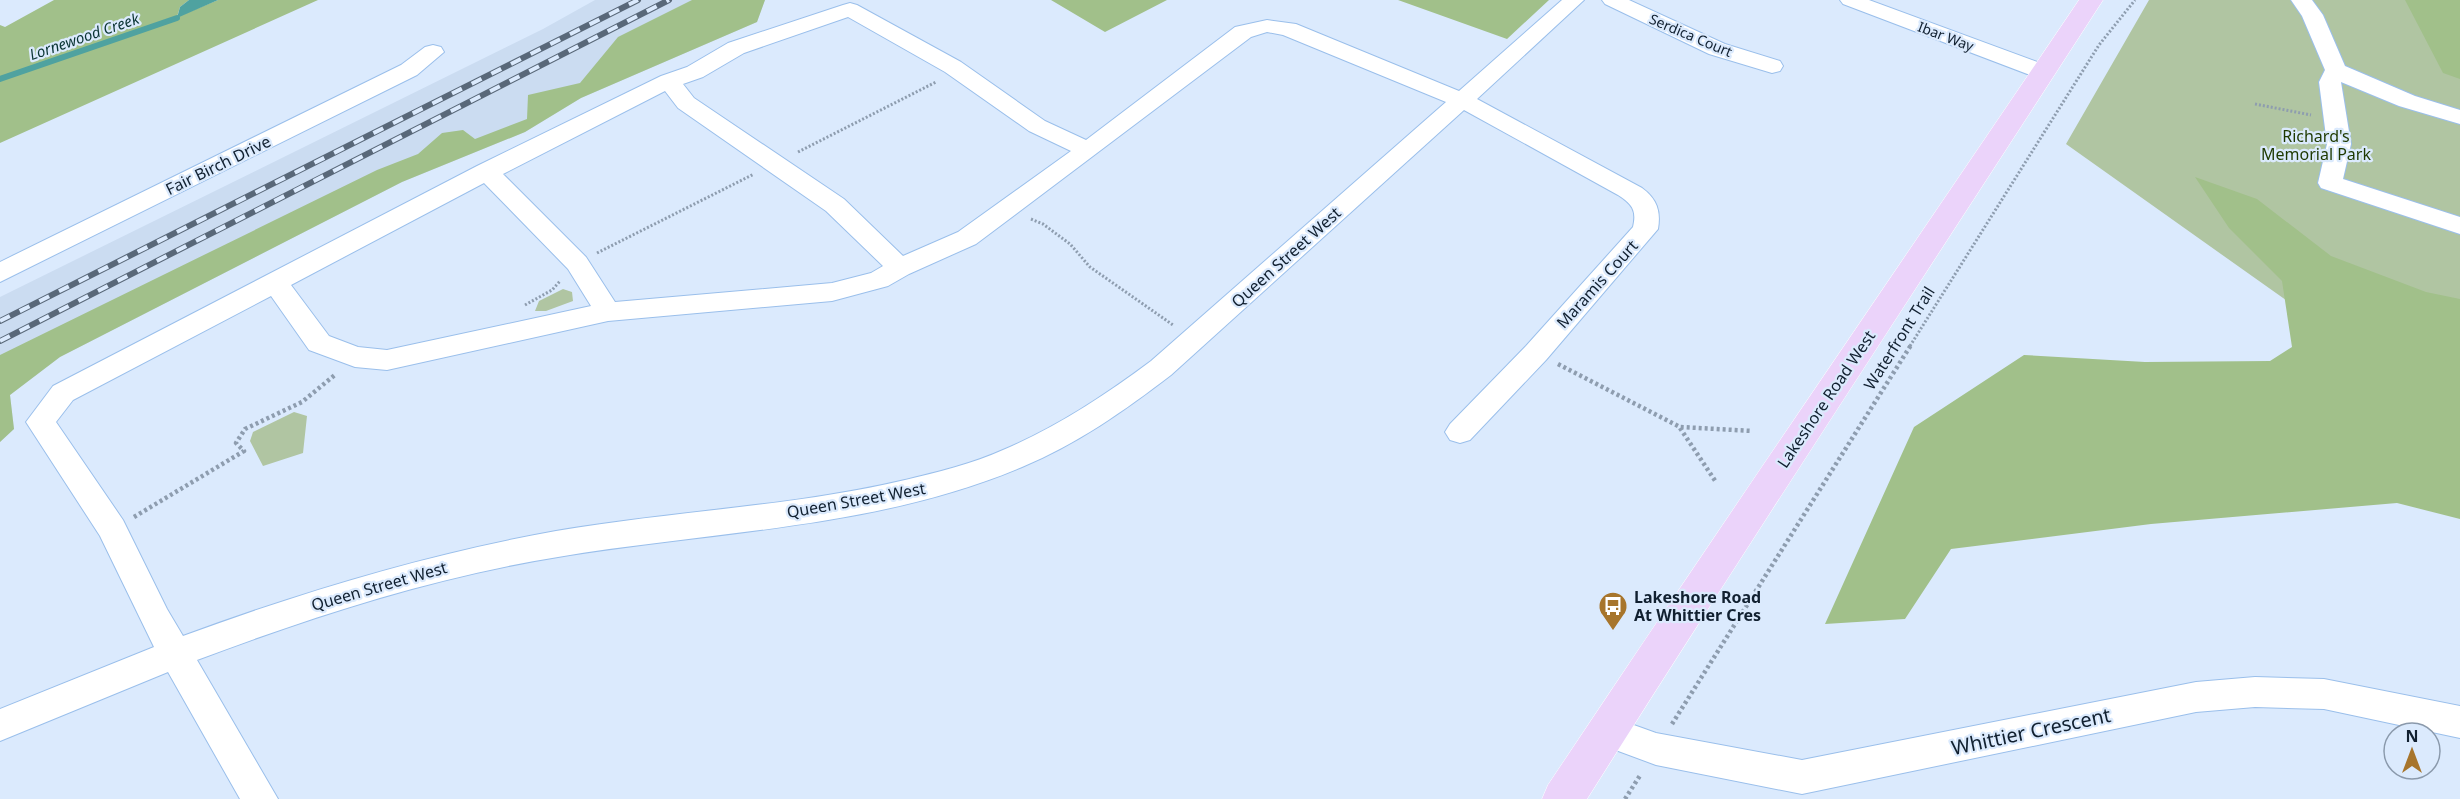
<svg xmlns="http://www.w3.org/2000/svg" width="2460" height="799" font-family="'Noto Sans',sans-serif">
	<rect width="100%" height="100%" fill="#dbeafd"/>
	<path fill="#cbdcf1" d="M 595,0 L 765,0 L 757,22 L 581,98 L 525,132 L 402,182 L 60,357 L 10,395 L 14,429 L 0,442 L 0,297 L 543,29 Z"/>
	<path fill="#b0c5a2" d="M 2149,0 L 2460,0 L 2460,359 L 2328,330 L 2066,144 Z
		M 563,289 L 572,292 L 573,301 L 546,311 L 535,311 L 539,301 Z
		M 294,412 L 307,416 L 303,453 L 263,466 L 250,441 L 253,432 Z"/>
	<path fill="#a1c08a" d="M 54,0 L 189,0 L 180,7 L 177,17 L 218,0 L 318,0 L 0,143 L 0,25 L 5,27 Z
		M 692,0 L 765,0 L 757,22 L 581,98 L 525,132 L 402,182 L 60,357 L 10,395 L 14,429 L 0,442 L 0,355 L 377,170 L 418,154 L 442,133 L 463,130 L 475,139 L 527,119 L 528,95 L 580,83 L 618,37 Z
		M 1051,0 L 1167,0 L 1105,32 Z
		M 1398,0 L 1549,0 L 1507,39 Z
		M 2405,0 L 2460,0 L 2460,79 L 2443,73 Z
		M 2195,177 L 2257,199 L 2331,256 L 2426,292 L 2460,299 L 2460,519 L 2397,503 L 2151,524 L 1951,549 L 1905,619 L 1825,624 L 1914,427 L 2024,355 L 2145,362 L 2270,361 L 2292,347 L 2282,281 L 2229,228 Z"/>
	<path fill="#4fa2a0" d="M 189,0 L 218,0 L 177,18 L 180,7 Z"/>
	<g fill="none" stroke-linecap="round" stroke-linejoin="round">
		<path stroke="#4fa2a0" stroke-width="6" d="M 0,79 L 177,18"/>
		<g stroke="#9abfeb" stroke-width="2">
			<path id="minor" d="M 1562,0 L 1584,0 L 1477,99 L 1642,188 C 1657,199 1661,211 1658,229 L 1546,360 L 1470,440 L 1460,443 L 1450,440 L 1445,432 L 1450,424 L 1526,346 L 1633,227 C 1637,210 1632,204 1618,195 L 1464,110 L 1171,375 C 1124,411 1077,444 1022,467 C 876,529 713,531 558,557 C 434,577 314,616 197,660 L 278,799 L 240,799 L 168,672 L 0,741 L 0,709 L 154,647 L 100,536 L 26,422 L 53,386 L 477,166 L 661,76 L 687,67 L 728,43 L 843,5 L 850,3 L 857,5 L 961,62 L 1045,121 L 1086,140 L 1235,27 L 1267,20 L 1296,24 L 1459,91 ZM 848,17 L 945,72 L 1029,131 L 1071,151 L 958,232 L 903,256 L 844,199 L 694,98 L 683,84 L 703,77 L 744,53 ZM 1267,32 L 1283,35 L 1446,102 L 1151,361 C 1104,396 1057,427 1003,450 C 972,464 938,472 905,480 C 790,507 672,511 556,531 C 428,554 305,591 183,636 L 167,609 L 123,520 L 56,422 L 73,400 L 271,296 L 309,350 L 355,367 L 387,370 L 608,321 L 832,301 L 888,286 L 909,274 L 976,244 L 1251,37 ZM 665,91 L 678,108 L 826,211 L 883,266 L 871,273 L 832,283 L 615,302 L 586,257 L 503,174 ZM 484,183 L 568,269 L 591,306 L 387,350 L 358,347 L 329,336 L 291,285 Z
				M 1602,0 L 1629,0 L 1725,44 L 1780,61 L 1783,66 L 1780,71 L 1772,73 L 1709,54 L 1605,4 Z
				M 1840,0 L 1869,0 L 2051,67 L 2054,72 L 2051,77 L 2043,79 L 2035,77 L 1843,4 Z
				M 2291,0 L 2312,0 L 2323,15 L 2345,66 L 2415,96 L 2460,110 L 2460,124 L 2399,106 L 2341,82 L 2351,144 L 2343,179 L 2460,217 L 2460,234 L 2321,188 L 2318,183 L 2327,144 L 2319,82 L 2325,70 L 2302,16 Z
				M 433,45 L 441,47 L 444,52 L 417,75 L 0,282 L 0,262 L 401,65 L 425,47 Z
				M 2255,677 L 2324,679 L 2460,706 L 2460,738 L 2324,709 L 2255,707 L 2196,712 L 1802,794 L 1656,765 L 1594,742 L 1589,731 L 1594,720 L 1606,715 L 1656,733 L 1802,760 L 2196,682 Z"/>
		</g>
		<g stroke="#fff" stroke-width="1">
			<path id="major" d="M 2079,0 L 2103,0 C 1931,266 1756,531 1587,799 L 1542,799 L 1548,785 C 1723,522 1902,262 2079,0 Z"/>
		</g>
		<path stroke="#8e9daf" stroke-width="3" stroke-dasharray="2 2" stroke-linecap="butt" d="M 2255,104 L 2311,115
			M 798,152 L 936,82
			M 1031,219 L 1043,224 L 1070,244 L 1090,267 L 1173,325
			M 597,253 L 754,174
			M 525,305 L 552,290 L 560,281
			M 1910,346 L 2099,45 L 2135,0"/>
		<path stroke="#8e9daf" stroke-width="4.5" stroke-dasharray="3 3" stroke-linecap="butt" d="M 1558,364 L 1680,427 L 1752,431
			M 1680,428 L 1716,482
			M 134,517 L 244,451 L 236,443 L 245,429 L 302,402 L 336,374
			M 1672,724 L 1911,345
			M 1625,799 L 1641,774"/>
		<use href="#minor" fill="#fff" fill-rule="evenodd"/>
		<use href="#major" fill="#ebd3fa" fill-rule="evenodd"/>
		<g stroke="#596879" stroke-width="6">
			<path id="rail" d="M 0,321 L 638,0
				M 0,341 L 669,0"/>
		</g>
		<use href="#rail" stroke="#dbeafd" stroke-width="4" stroke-dasharray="11" stroke-linecap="butt"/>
	</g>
	<defs>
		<g id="bus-pin" transform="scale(1.5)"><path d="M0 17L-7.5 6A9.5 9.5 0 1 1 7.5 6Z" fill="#a7752c" stroke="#dbeafd"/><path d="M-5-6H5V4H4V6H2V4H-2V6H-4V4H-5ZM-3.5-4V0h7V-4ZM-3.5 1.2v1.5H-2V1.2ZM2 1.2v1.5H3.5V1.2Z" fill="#fff"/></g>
	</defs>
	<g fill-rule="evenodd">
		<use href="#bus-pin" x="1613" y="606"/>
	</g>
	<g text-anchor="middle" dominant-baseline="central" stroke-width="4.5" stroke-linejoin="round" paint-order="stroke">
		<g font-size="14" fill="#112030" stroke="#dbeafd">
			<text transform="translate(1691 35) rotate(23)">Serdica Court</text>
			<text transform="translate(1946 36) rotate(21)">Ibar Way</text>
		</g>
		<g font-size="15" font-style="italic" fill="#0a3433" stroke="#dbeafd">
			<text transform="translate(84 36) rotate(-19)">Lornewood Creek</text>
		</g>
		<g font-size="16" fill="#1e3900" stroke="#dbeafd">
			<text x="2316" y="136">Richard's<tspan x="2316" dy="18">Memorial Park</tspan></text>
		</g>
		<g font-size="16" fill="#112030" stroke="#dbeafd">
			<text transform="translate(218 165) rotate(-26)">Fair Birch Drive</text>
			<text transform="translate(1286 257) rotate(-42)">Queen Street West</text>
			<text transform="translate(1597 284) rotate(-48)">Maramis Court</text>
			<text transform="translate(1899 338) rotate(-58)">Waterfront Trail</text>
			<text transform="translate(1826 399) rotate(-56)">Lakeshore Road West</text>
			<text transform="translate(856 500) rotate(-10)">Queen Street West</text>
			<text transform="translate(379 586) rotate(-16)">Queen Street West</text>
		</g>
		<g font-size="16" font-weight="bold" fill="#112030" stroke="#dbeafd" text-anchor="start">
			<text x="1634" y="597">Lakeshore Road<tspan x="1634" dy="18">At Whittier Cres</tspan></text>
		</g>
		<g font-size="20" fill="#112030" stroke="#dbeafd">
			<text transform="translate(2031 731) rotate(-12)">Whittier Crescent</text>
		</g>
	</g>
	<g transform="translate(2412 751)"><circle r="28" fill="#dbeafd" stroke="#8a99ab" stroke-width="1.5"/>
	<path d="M0-4.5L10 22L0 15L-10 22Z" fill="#a7752c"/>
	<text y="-9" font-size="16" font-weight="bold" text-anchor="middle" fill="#112030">N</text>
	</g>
</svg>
